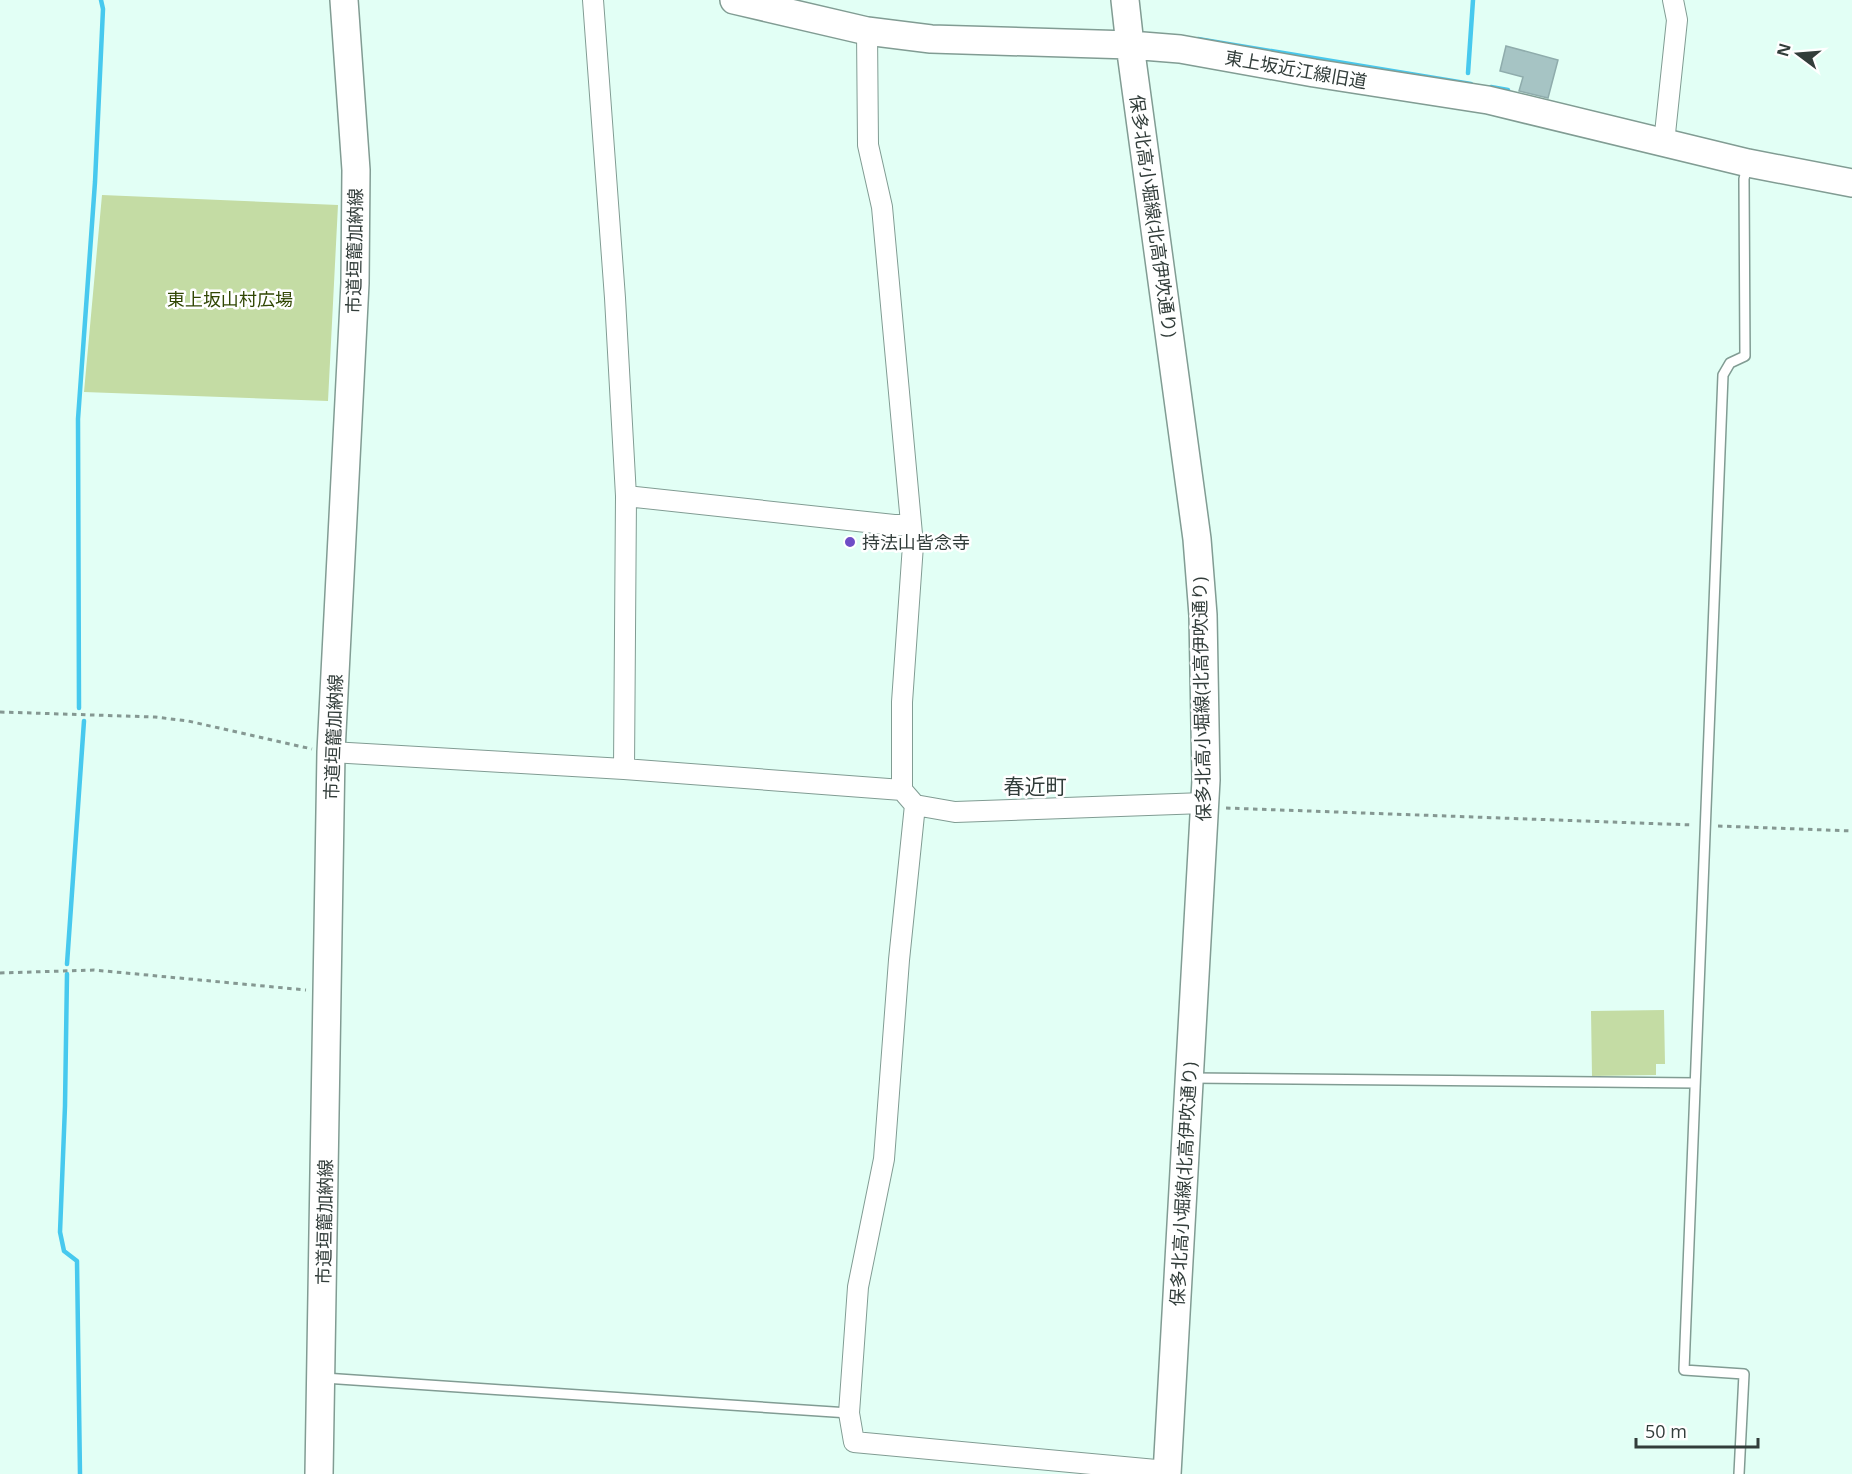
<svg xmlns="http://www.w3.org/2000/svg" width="1852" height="1474" font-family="'Open Sans','Noto Sans JP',sans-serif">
	<rect width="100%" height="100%" fill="#e2fff5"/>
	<path fill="#c4dca4" d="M 102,195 L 338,205 L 328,401 L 84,392 Z
		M 1664,1010 L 1665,1064 L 1656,1064 L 1656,1075 L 1592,1076 L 1591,1011 Z"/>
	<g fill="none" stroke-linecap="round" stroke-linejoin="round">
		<path stroke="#47c9ee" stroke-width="4.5" d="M 1198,39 L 1471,84
			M 1468,73 L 1473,0
			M 1491,87 L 1508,90
			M 79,708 L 78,419 L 95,182 L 103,9 L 101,0
			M 67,964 L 84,721
			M 67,974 L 65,1106 L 60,1232 L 64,1251 L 77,1261 L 80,1474"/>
	</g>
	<path fill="#a6c4c4" stroke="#8facac" stroke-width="1.5" d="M 1506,46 L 1558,60 L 1548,98 L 1519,91 L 1523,77 L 1500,71 Z"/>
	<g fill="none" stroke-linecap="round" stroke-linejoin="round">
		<g stroke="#819c93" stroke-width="12">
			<path id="lane" d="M 1191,1078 L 1695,1083
				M 324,1378 L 849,1413
				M 1739,1474 L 1744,1374 L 1684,1370 L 1723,375 L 1730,363 L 1745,356 L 1744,179 L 1747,166"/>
		</g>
		<g stroke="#819c93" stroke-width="22">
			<path id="street" d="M 593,0 L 615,298 L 626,496 L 624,769
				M 1664,143 L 1677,20 L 1673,0
				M 626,496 L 894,525 L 911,525
				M 331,752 L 624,769 L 902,790 L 902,702 L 913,545 L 882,207 L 868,145 L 867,31
				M 902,790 L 915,805 L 899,960 L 884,1159 L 858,1287 L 849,1413 L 854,1442 L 1167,1471
				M 915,805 L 955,812 L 1204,803"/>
		</g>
		<g stroke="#819c93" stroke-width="30">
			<path id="secondary" d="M 734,0 L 867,31 L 931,39 L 1130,45 L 1180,49 L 1314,73 L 1488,100 L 1748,163 L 1852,183
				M 1125,0 L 1130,45 L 1197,539 L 1203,615 L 1206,780 L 1167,1474
				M 319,1474 L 331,752 L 355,283 L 356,170 L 344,0"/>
		</g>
		<path stroke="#859892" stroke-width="3" stroke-dasharray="4.5 4.5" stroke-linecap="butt" d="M 0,712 L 155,717 L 188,721 L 312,749
			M 1226,808 L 1693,825
			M 1718,826 L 1852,831
			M 0,973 L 94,970 L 306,990"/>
		<use href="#lane" stroke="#fff" stroke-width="9"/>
		<use href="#street" stroke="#fff" stroke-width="20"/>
		<use href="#secondary" stroke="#fff" stroke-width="27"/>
	</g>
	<circle fill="#6e4dc6" stroke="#fff" stroke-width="2" cx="850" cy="542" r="6"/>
	<g text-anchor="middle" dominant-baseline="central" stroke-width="5" stroke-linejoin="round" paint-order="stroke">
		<g font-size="18" fill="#323d3a" stroke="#fff">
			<text transform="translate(1296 69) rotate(10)">東上坂近江線旧道</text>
			<text transform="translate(1154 216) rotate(82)">保多北高小堀線(北高伊吹通り)</text>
			<text transform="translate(354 251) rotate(-89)">市道垣籠加納線</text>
			<text transform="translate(1201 699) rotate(-91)">保多北高小堀線(北高伊吹通り)</text>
			<text transform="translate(333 737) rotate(-88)">市道垣籠加納線</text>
			<text transform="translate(1183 1184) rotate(-87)">保多北高小堀線(北高伊吹通り)</text>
			<text transform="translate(324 1222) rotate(-89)">市道垣籠加納線</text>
		</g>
		<g font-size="18" fill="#314704" stroke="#fff">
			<text x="230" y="299">東上坂山村広場</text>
		</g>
		<g font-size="18" fill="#323d3a" stroke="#fff" text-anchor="start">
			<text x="862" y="542">持法山皆念寺</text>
		</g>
		<g font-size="21" fill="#323d3a" stroke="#fff">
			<text x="1035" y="786">春近町</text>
		</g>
	</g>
	<g transform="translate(1798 54) rotate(286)" stroke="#ffffff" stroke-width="4.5" paint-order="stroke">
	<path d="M0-4.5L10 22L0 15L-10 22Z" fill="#323d3a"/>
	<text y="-9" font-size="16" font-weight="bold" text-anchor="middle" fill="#323d3a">N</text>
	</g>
	<path d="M1636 1438v9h122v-9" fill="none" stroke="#323d3a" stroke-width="3"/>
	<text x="1645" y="1438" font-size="18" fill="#323d3a" stroke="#ffffff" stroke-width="4.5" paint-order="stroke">50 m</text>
</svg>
